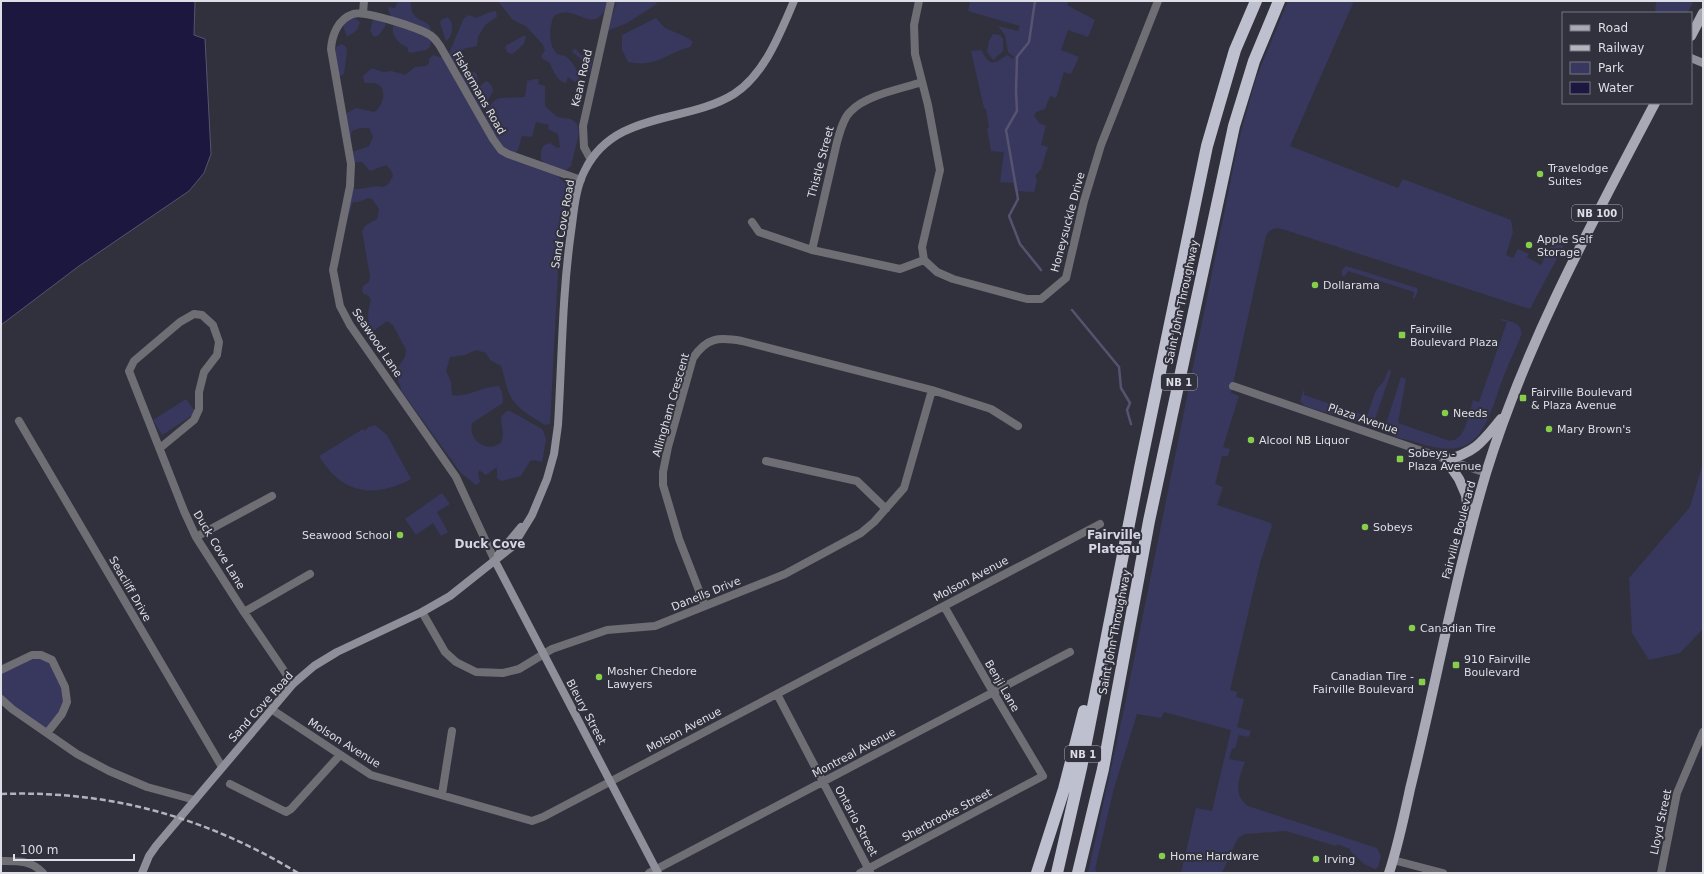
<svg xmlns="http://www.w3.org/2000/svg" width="1704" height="874" font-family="'DejaVu Sans',sans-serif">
	<rect width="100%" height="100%" fill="#31313d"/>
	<path fill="#38375e" d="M 398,1 L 411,1 C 409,25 431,17 431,31 L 391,17 L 388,9 L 390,7 L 395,8 Z
		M 498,1 L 608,1 C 596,41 576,1 554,16 C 549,26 548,43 556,53 C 558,55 562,55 565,56 C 572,60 579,71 579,80 L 574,82 L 568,77 L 566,83 C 557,81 553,71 550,63 L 543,59 L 541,56 L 545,51 L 543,45 L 526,26 L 513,20 Z
		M 617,1 L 656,1 L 657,4 L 627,23 L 607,31 Z
		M 970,1 L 1069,1 L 1067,5 L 1095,20 L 1088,37 L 1068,30 L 1061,50 L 1079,57 L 1071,74 L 1064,72 L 1056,98 L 1050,96 L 1045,109 L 1036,112 L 1034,115 L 1039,123 L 1046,126 L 1041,145 L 1048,147 L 1041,169 L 1035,176 L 1037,180 L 1034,192 L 1015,191 L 1013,183 L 1000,182 L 1004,152 L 991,151 L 987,128 L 989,127 L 986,109 L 984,108 L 971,51 L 981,50 C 991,67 992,65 1007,55 L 1013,59 L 1014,57 L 1008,52 L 1005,35 L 998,26 L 1018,31 L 1020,26 L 968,11 Z
		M 1288,1 L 1354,1 L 1290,146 L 1398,188 L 1403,179 L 1511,220 L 1513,232 L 1506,255 L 1513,258 L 1518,249 L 1529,254 L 1527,257 L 1541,265 L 1549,249 L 1557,239 L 1562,243 L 1563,247 L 1530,309 L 1282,229 C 1274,227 1270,229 1266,236 L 1231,393 L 1239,396 L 1223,447 L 1230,449 L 1228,456 L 1222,456 L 1215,484 L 1223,487 L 1217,505 L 1271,523 L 1272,526 L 1260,563 L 1230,690 L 1237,692 L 1236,697 L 1244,699 L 1237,727 L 1251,731 L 1249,737 L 1239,735 L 1235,748 L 1232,749 L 1229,759 L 1245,762 C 1239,778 1232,794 1248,806 L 1377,848 L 1381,856 L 1378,867 L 1375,869 L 1364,864 L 1350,851 L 1350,849 L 1337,844 L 1336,846 L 1286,831 L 1245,834 L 1238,838 L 1235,844 L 1222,873 L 1181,873 L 1196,808 L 1212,811 L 1231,730 L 1164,712 L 1161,718 L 1137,714 L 1114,788 L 1095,869 L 1098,873 L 1088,873 L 1124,709 L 1239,139 L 1256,78 Z
		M 1656,1 L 1694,1 L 1687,13 L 1655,13 Z
		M 496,11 L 497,17 L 485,25 L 478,37 L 477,46 L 463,49 L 456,67 L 449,56 L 449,53 L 464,18 L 469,15 L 476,18 L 490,12 Z
		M 447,17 L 451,21 C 453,27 452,38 446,41 L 440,23 L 441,20 Z
		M 355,18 L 360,22 L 357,30 L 347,37 L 343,26 L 348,20 Z
		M 656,18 L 665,28 L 686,37 L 693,42 L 690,47 C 675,50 663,61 647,63 C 641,64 634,63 628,62 L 622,50 L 622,35 Z
		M 373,19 L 385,22 L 386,25 L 379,35 L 374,37 L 370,31 Z
		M 394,25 L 423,34 L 431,41 L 430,47 L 426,50 L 409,53 L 407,47 C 399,45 389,33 394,25 Z
		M 993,34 L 1000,35 L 1003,39 L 1003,51 L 993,60 L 987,52 L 989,41 Z
		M 523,36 L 526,36 L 524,44 C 520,47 516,52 512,54 L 507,52 L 505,47 L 507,45 Z
		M 341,44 L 345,46 L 347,50 L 344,74 L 339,77 L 335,48 Z
		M 576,49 L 581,55 L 588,55 L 593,58 L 590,73 L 579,57 L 573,53 L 572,50 Z
		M 433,55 L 443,58 L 494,147 L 556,175 L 565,183 L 567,191 L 559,253 L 550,424 L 545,425 C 531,416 514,408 508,391 C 505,383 504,374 501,366 L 490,360 L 486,353 L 476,350 L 465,355 L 450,357 L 446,371 L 451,382 L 452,395 C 467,398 486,385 499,386 L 502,392 L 503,403 L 472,423 C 468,441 486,453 501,443 L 503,435 L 501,417 L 507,411 L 510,411 L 542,429 L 544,433 L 546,440 L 542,462 L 535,460 L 530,461 L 521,476 L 501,481 L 497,478 L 497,467 L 486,475 L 479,470 L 478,474 L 480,482 L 476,485 L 461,473 L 402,392 L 398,380 L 397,369 L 405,357 L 406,350 L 393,325 L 387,321 L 372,332 L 369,331 L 368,312 L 371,300 L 369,296 L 364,294 L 362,291 L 363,286 L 369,282 L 370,276 L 362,231 L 366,225 L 377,219 L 379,209 L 372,199 L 368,198 L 358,202 L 353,202 L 347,220 L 353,189 C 365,190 371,184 384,187 L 389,183 L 393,176 L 391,170 L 386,165 L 370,171 L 362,162 L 351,162 L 352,152 L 369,146 L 373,137 L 369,128 L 360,128 L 352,131 L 350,141 L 345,114 L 356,108 L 374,112 C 383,107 388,89 377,84 C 373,82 368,84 364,82 L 363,76 L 372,68 L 383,72 L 392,71 L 405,75 L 415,67 L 425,66 L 429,64 L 429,59 Z
		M 475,72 L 477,75 L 478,83 L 468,91 L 461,75 L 463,73 Z
		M 535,79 L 539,79 L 538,84 L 545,86 L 545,106 L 557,117 L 571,119 L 577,124 L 579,133 L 571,166 L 566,170 L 544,163 L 541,159 L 541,150 L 544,145 L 550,143 L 557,148 L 560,147 L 558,134 L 548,129 L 549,125 L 536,122 L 532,137 L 522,136 L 518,150 L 514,154 L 500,145 L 485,119 L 485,115 L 486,110 L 495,100 L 500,98 L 525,97 L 527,81 Z
		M 487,81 L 492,86 L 493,91 L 484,107 L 480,109 C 478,107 475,103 474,100 C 473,93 482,83 487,81 Z
		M 1346,266 L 1417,288 L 1418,290 L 1415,298 L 1413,298 L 1414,292 L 1348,271 L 1345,276 L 1342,276 L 1342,270 Z
		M 1502,319 C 1512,322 1523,323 1521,336 C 1514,352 1506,369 1500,386 C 1485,430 1477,461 1421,444 C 1410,440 1395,438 1386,432 L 1385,427 L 1401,377 L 1406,379 L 1398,423 L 1447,440 C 1465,445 1469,413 1473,400 L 1479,402 L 1507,322 L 1500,320 Z
		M 1390,370 L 1391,372 L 1374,422 L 1370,426 L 1305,406 L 1300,401 L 1304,389 L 1304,395 L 1367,416 L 1376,390 L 1384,381 L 1388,371 Z
		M 186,399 L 196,413 L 162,435 L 153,420 Z
		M 375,425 L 387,435 L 411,479 C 373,499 342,494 319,456 L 363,429 L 364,431 L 369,427 Z
		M 1703,463 L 1703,629 L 1680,653 L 1649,660 L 1632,633 L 1629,578 L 1690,507 Z
		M 442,493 L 450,504 L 437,512 L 448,532 L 441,536 L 433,523 L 416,535 L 405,519 Z
		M 26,657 L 52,660 L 67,702 L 47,733 L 1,699 L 1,670 Z"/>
	<path fill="#1b173f" stroke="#565371" d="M 1,1 L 195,1 L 194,35 L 205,39 L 211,154 L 204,173 L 189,191 L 79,266 L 1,325 Z"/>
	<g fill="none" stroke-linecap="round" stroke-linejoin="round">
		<path stroke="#565371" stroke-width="2.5" d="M 1035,1 L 1029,42 L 1017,57 L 1016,91 L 1017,111 L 1006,130 L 1018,199 L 1009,216 L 1020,244 L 1041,270
			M 1072,310 L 1119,367 L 1121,388 L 1130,403 L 1127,410 L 1131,424"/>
		<path stroke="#6e6e74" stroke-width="8" d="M 919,1 L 914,25 L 915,54 L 928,105 L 940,170 L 922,247 L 924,260 L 937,272 L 953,279 L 1027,299 L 1041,299 L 1066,278 L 1084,201 L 1101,145 L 1158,1
			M 363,13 L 364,1
			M 591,160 L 584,147 L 583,126 L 611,1
			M 752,222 L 759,232 L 812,250 L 900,269 L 924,260
			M 812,250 L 837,142 C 840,132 843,118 851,111 C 866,95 901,89 922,82
			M 1233,386 L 1486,473
			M 19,421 L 222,767
			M 160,448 L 194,420 L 199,409 L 199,392 L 204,372 L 217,355 L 219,342 L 213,325 L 202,315 L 194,314 L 180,322 L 134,361 L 129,371 L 184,511 L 196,537 L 244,612 L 293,684
			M 766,461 L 857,481 L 886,509
			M 196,537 L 272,496
			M 495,561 L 456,477 L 350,325 L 340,306 L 333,270 L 350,186 L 351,164 L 331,49 C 332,35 338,19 353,14 C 364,10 419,28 430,35 C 435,38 437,42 440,46 L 493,139 L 501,150 L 508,154 L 581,180
			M 705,606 L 679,539 L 663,485 L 663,472 L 668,447 L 693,358 C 707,337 719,337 742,341 L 932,390 L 991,409 L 1018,426
			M 244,612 L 310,574
			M 422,612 L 445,652 L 456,662 L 476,672 L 503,673 L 519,669 L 552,649 L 607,630 L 655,626 L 785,574 L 861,533 L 874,522 L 904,488 L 932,390
			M 1,670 L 32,655 L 41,655 L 52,660 L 65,687 L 67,702 L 62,714 L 47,733
			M 777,694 L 870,872
			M 1,699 L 12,709 L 77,754 L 109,771 L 147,787 L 195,800
			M 271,709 L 371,775 L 532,821 L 543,817 L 1100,524
			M 230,784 L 286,812 L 291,809 L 340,755
			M 442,794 L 452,731
			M 1393,860 L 1443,873
			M 1,861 C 17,861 31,860 43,873
			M 649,873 L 1070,652
			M 860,873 L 1043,776 L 993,692 L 944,606
			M 1661,873 L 1677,793 L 1703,732"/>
		<path stroke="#8f8f99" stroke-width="8" d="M 1691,58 L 1703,63
			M 498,555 L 521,527
			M 495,561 L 658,873
			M 142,873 L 149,856 L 156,846 L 293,684 L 314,666 L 337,652 L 422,612 L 450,596 L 513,546 L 532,515 L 547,479 L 554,454 L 558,425 C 562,360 562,296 571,232 C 574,211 575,189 585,170 C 615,110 686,124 734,94 C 765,74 780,33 794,1"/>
		<path stroke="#a8a9b5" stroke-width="10" d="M 1691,36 L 1703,13
			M 1469,524 L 1466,495 L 1459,479 L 1446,460 C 1476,452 1482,442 1501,419
			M 1389,873 C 1398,846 1404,817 1410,789 C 1436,684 1455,577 1486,473 C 1526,343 1592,223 1655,103"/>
		<path stroke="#bfc0cf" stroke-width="12" d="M 1037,873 L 1064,789 L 1084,711
			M 1057,873 L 1081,768 L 1140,468 L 1207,146 L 1235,50 L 1256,1
			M 1078,873 L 1103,769 L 1149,521 L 1234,126 L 1254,61 L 1279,1"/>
		<path stroke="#b3b3bc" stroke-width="2.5" stroke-dasharray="6 3" stroke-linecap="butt" d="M 1,794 C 109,790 206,817 298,873"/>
	</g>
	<g fill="#87cf4a" stroke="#31313d" stroke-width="1.5">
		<circle cx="1540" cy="174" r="4"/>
		<circle cx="1529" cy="245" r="4"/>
		<circle cx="1315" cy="285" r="4"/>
		<rect x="1398" y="331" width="8" height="8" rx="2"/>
		<rect x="1519" y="394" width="8" height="8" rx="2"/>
		<circle cx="1445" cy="413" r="4"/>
		<circle cx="1549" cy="429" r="4"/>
		<circle cx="1251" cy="440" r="4"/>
		<rect x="1396" y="455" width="8" height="8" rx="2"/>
		<circle cx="1365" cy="527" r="4"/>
		<circle cx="400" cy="535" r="4"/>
		<circle cx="1412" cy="628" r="4"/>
		<rect x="1452" y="661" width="8" height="8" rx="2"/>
		<circle cx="599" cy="677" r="4"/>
		<rect x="1418" y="678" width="8" height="8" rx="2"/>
		<circle cx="1162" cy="856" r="4"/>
		<circle cx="1316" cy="859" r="4"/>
	</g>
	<g text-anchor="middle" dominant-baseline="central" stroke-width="4" stroke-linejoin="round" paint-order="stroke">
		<g fill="#31313d" stroke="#aaaab3" stroke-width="1">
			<rect x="1572" y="205" width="50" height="16" rx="3"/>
			<rect x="1161" y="374" width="36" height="16" rx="3"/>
			<rect x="1065" y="746" width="36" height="16" rx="3"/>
		</g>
		<g font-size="10" font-weight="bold" fill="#dedee6">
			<text x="1597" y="213">NB 100</text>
			<text x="1179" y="382">NB 1</text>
			<text x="1083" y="754">NB 1</text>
		</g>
		<g font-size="11" fill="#dedee6" stroke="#31313d">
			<text transform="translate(582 78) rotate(-77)">Kean Road</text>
			<text transform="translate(479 93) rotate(60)">Fishermans Road</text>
			<text transform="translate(821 162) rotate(-75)">Thistle Street</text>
			<text transform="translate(1068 222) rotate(-75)">Honeysuckle Drive</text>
			<text transform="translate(563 224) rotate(-80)">Sand Cove Road</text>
			<text transform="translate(1182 302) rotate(-78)">Saint John Throughway</text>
			<text transform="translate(377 343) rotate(56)">Seawood Lane</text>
			<text transform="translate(671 405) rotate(-74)">Allingham Crescent</text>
			<text transform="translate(1363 419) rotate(19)">Plaza Avenue</text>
			<text transform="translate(1459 530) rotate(-75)">Fairville Boulevard</text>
			<text transform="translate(219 550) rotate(59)">Duck Cove Lane</text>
			<text transform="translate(971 579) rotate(-28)">Molson Avenue</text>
			<text transform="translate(130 589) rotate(60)">Seacliff Drive</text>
			<text transform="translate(706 594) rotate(-22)">Danells Drive</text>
			<text transform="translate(1115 632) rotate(-79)">Saint John Throughway</text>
			<text transform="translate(1002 686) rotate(60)">Benji Lane</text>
			<text transform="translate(261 707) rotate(-48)">Sand Cove Road</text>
			<text transform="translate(586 712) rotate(62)">Bleury Street</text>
			<text transform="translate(684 730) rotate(-28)">Molson Avenue</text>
			<text transform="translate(344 743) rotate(32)">Molson Avenue</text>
			<text transform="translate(854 753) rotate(-28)">Montreal Avenue</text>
			<text transform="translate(947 815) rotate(-28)">Sherbrooke Street</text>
			<text transform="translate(856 821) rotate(62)">Ontario Street</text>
			<text transform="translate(1661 822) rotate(-78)">Lloyd Street</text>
		</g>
		<g font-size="11" fill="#dedee6" stroke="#31313d" text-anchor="start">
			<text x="1548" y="168">Travelodge<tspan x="1548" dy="13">Suites</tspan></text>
			<text x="1537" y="239">Apple Self<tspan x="1537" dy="13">Storage</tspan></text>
			<text x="1323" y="285">Dollarama</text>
			<text x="1410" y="329">Fairville<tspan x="1410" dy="13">Boulevard Plaza</tspan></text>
			<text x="1531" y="392">Fairville Boulevard<tspan x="1531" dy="13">&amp; Plaza Avenue</tspan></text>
			<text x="1453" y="413">Needs</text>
			<text x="1557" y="429">Mary Brown's</text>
			<text x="1259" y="440">Alcool NB Liquor</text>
			<text x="1408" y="453">Sobeys -<tspan x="1408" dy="13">Plaza Avenue</tspan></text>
			<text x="1373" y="527">Sobeys</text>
			<text x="392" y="535" text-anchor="end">Seawood School</text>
			<text x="1420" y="628">Canadian Tire</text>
			<text x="1464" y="659">910 Fairville<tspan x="1464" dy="13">Boulevard</tspan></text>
			<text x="607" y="671">Mosher Chedore<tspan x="607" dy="13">Lawyers</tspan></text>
			<text x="1414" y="676" text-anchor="end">Canadian Tire -<tspan x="1414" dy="13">Fairville Boulevard</tspan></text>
			<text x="1170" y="856">Home Hardware</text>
			<text x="1324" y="859">Irving</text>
		</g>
		<g font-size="12" font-weight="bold" fill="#d5d6e5" stroke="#31313d">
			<text x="1114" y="535">Fairville<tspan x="1114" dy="14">Plateau</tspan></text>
			<text x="490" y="544">Duck Cove</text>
		</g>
	</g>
	<rect width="1704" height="874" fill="none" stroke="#dedee6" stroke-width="4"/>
	<rect x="1562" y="12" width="130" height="92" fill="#31313d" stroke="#767681"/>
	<rect x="1570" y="25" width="20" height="6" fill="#a8a9b5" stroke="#767681"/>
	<text x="1598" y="32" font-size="12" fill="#dedee6">Road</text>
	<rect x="1570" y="45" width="20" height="6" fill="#b3b3bc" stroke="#767681"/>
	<text x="1598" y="52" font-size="12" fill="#dedee6">Railway</text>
	<rect x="1570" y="62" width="20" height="12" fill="#38375e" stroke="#767681"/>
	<text x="1598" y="72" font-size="12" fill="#dedee6">Park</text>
	<rect x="1570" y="82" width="20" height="12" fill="#1b173f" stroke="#767681"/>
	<text x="1598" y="92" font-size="12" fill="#dedee6">Water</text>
	<path d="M14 854v6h120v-6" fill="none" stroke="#dedee6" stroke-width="2"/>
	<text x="20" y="854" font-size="12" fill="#dedee6" stroke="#31313d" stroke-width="3" paint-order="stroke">100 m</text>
</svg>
